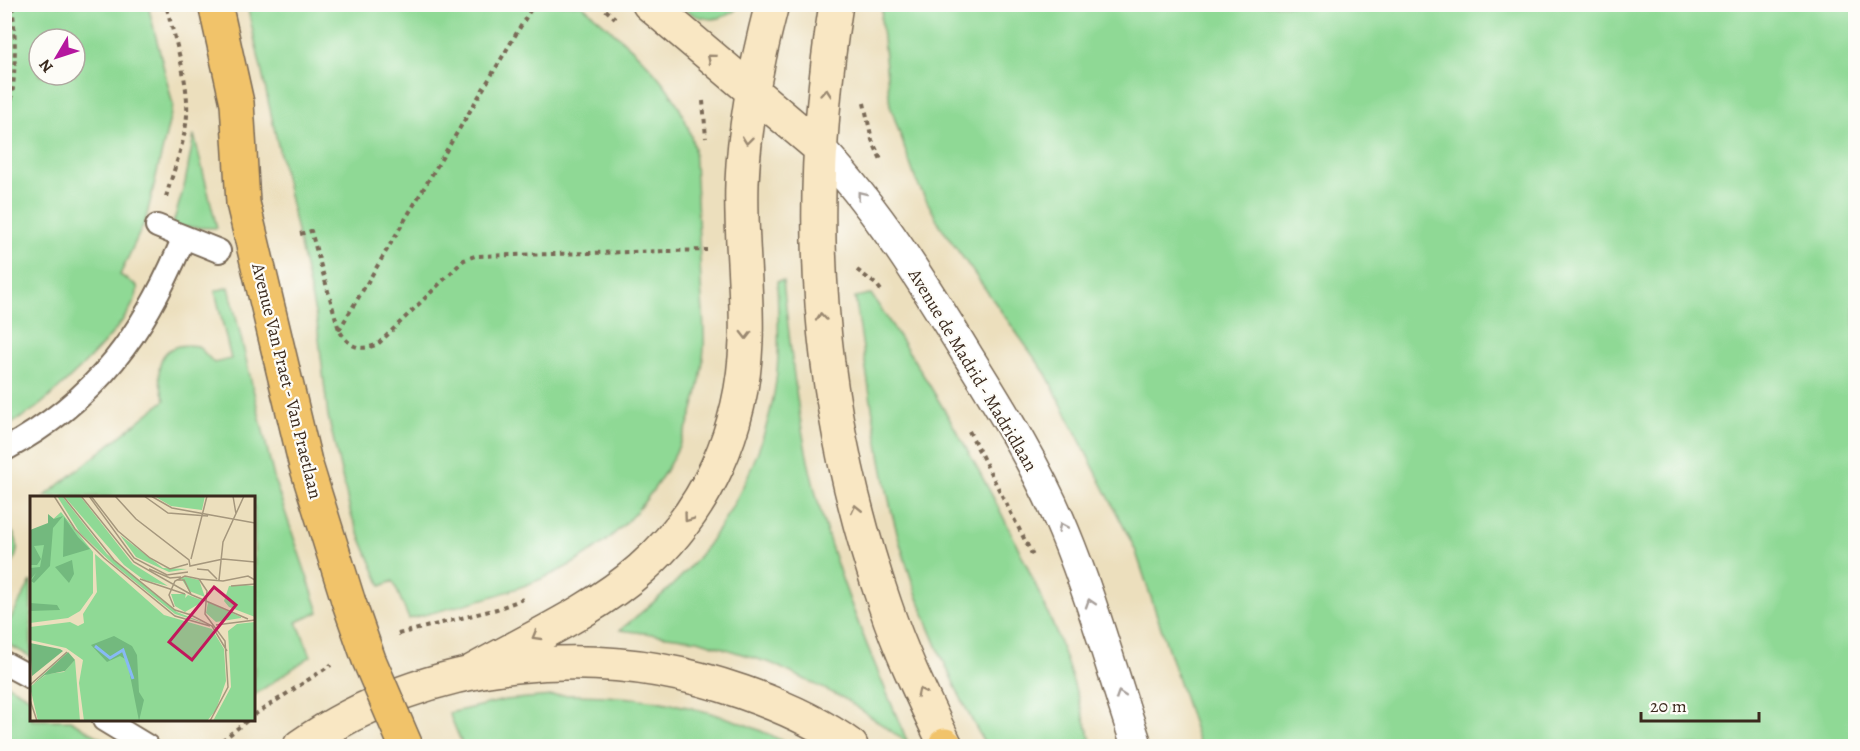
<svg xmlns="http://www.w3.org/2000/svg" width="1860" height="751" font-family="Alegreya,serif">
	<rect width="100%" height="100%" fill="#fdfcf7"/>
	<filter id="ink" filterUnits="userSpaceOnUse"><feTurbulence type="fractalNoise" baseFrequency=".0167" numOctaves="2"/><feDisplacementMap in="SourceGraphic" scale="12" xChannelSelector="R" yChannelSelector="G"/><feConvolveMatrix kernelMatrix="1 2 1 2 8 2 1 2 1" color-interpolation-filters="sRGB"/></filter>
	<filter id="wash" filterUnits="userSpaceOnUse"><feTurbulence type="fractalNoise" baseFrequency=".008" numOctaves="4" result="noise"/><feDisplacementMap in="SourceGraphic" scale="24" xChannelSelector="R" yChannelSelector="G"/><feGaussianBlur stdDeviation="1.35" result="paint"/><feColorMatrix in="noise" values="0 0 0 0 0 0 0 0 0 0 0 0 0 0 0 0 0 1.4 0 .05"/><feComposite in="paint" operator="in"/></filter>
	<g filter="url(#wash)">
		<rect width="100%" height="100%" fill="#ecdfbd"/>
		<path fill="#8fd995" stroke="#65825a" stroke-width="1.5" fill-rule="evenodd" d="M 5,4 L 148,5 L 173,105 L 146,219 L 120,275 L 137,286 C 143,313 58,391 36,408 C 26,415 15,421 5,428 ZM 39,39 L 75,39 L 75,75 L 39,75 Z
			M 247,5 L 582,5 C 629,46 681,84 694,148 C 697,193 699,239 701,284 C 702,305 705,327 704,348 C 699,435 648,521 572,564 C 522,592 464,604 409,619 L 393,581 L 381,586 L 351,515 L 328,416 L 317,322 Z
			M 679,5 L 741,5 C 721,25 699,22 679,5 Z
			M 883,5 L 1855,5 L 1855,746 L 1200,746 L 1135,549 L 1046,374 L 941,227 L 916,181 L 890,105 L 881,19 Z
			M 194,135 L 217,228 L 172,227 L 185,183 Z
			M 777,281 L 783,281 C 790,340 795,398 807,456 C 828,556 868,650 908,743 L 845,699 L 773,664 L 698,640 L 620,630 C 645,609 673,588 694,562 C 735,513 767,446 776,381 C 780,349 778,314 777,281 Z
			M 229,287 L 275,482 L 319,612 L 297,622 L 311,656 L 254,695 L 254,498 L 44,497 L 165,400 C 153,367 158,340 198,346 L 214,363 L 231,359 L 215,291 Z
			M 871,294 C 941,398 1005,509 1053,625 C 1069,664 1080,706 1093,746 L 986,746 C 945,673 907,582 889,500 C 874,433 866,364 855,297 Z
			M 5,524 C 23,539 19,557 5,574 Z
			M 31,581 L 31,657 L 4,642 L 5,629 Z
			M 4,683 L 31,698 L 32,720 L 70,720 L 114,746 L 5,746 Z
			M 564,695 C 642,694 723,708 792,746 L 463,746 L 449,713 L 505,700 Z"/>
	</g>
	<g filter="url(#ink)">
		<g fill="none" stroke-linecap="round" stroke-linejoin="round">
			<g stroke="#796956" stroke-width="26">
				<path id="pedestrian" d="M 157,226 L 219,251
					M 4,450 C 97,400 145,332 184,237
					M 4,663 L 32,678
					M 104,720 L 147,746"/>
			</g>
			<g stroke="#796956" stroke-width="33">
				<path id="minor" d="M 821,149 C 879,211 924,284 968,356 C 1003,412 1039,470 1064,531 C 1093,601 1113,675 1137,746"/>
			</g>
			<g stroke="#796956" stroke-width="36">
				<path id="secondary" d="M 649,4 L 821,149
					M 836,4 C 803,213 816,405 885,605 C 901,653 924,700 946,746
					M 471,672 C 526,641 595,610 641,569 C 707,511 743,429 746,341 C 748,289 740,236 742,183 C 744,124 757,62 772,4
					M 300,746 C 429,657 596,640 742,692 C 779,705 819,722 851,746"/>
			</g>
			<g stroke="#796956" stroke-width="36">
				<path id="primary" d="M 215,4 L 237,103 L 243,203 L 305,462 L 348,600"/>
			</g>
			<g stroke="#796956" stroke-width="36">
				<path id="trunk" d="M 945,745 L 946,746"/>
			</g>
			<path stroke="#796956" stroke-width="4" stroke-dasharray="4.5 4.5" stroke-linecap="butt" d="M 599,4 L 615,18
				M 703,101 L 706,138
				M 864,103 L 872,140 L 882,162
				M 4,145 C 14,98 18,52 12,4
				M 166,197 C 173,171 185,143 187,115 C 189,79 174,39 166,4
				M 300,234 L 311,231 L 339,330 C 349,347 360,352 378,344 L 464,260 L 475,256 L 707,250
				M 857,270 L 877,285 L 883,293
				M 339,330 L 534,4
				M 969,431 L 1034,558
				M 398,634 L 497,609 L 523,599
				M 254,715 L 331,665
				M 215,746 L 248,720"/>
			<use href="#pedestrian" stroke="#fff" stroke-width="22"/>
			<use href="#minor" stroke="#fff" stroke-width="30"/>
			<use href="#secondary" stroke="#f9e7c3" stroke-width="33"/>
			<use href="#primary" stroke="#f1c36a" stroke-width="33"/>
			<use href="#trunk" stroke="#f1c36a" stroke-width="33"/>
			<g stroke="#796956" stroke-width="36" stroke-linecap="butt">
				<path id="primary-bridge" d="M 348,600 L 369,660 L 406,746"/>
			</g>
			<use href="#primary-bridge" stroke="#f1c36a" stroke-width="33"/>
		</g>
		<defs><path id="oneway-chevron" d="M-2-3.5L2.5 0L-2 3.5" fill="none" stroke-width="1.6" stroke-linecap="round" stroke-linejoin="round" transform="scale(1.5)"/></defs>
		<g stroke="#9a8870">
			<use href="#oneway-chevron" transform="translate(711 58) rotate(-140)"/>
			<use href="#oneway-chevron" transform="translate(826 93) rotate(-85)"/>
			<use href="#oneway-chevron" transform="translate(747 140) rotate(97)"/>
			<use href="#oneway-chevron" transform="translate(821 317) rotate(-95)"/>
			<use href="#oneway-chevron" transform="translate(746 335) rotate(90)"/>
			<use href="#oneway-chevron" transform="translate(856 509) rotate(-103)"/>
			<use href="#oneway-chevron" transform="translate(688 518) rotate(126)"/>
			<use href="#oneway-chevron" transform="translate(536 636) rotate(150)"/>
			<use href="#oneway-chevron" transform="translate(921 692) rotate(-115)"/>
		</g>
		<g stroke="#a79f9a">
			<use href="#oneway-chevron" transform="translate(861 195) rotate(-128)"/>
			<use href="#oneway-chevron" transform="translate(1062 527) rotate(-114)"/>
			<use href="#oneway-chevron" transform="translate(1090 603) rotate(-108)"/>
			<use href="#oneway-chevron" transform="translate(1120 695) rotate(-108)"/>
		</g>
	</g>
	<g text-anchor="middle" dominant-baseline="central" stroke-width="4.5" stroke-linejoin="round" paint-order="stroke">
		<g font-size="18" fill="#3b2a1e" stroke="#fdfcf7">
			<text transform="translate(973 370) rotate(59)">Avenue de Madrid - Madridlaan</text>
			<text transform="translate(287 381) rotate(76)">Avenue Van Praet - Van Praetlaan</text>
		</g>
	</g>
	<g transform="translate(30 496)">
		<rect width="225" height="225" fill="#ecdfbd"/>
		<path d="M 27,0 L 32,0 L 77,58 L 147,116 L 177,128 L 145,118 L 84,69 L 50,37 ZM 34,0 L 50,0 L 103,68 L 138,90 L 114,84 L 94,69 ZM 124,0 L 175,0 L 172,14 L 141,10 ZM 31,16 L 63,56 L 63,97 L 50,115 L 38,122 L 0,127 L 0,44 ZM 90,39 L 133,72 L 157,73 L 139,76 L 106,61 ZM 65,58 L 134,119 L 182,133 L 194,153 L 196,185 L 186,214 L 177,225 L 54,225 L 49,187 L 53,164 L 36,152 L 0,144 L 0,131 L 40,126 L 48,130 L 54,127 L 53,118 L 67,96 ZM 156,81 L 169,84 L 175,101 L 159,95 L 151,82 ZM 215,89 L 225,90 L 225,121 L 199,111 L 194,105 L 199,90 ZM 141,98 L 156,98 L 155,102 L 158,99 L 174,105 L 155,116 L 145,110 ZM 178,106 L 211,121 L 211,122 L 186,126 L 176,117 ZM 225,126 L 225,225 L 183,225 L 201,191 L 198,135 L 207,128 ZM 45,164 L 50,225 L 8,225 L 0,191 L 17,178 L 34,176 Z" fill="#8fd995"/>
		<path d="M 18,18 L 24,23 L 33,20 L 23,32 L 20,70 L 4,87 L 1,85 L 6,77 L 0,84 L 0,72 L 10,71 L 14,49 L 4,50 L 11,63 L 7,69 L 0,69 L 0,34 L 18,27 ZM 34,21 L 48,41 L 60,53 L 33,61 ZM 42,64 L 44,78 L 39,87 L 25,71 ZM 0,107 L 27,109 L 30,114 L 0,115 ZM 84,140 L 102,150 L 107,159 L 109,196 L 114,204 L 109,225 L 97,164 L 90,160 L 77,166 L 61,149 ZM 0,147 L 30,153 L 33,155 L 2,180 ZM 38,156 L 45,164 L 35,175 L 15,179 L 0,191 Z" fill="#73b97e"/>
		<path fill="none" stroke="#87b9f4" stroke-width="3" d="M 65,150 L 80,162 L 93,154 L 103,183"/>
		<path fill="none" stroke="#a5977d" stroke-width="1.5" d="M 24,0 L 45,33 L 74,62 L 145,120 L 180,130M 33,0 L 84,64 L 145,114 L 161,119M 51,0 L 104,66 L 162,99M 59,0 L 104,62 L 137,79 L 158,76M 61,0 L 88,35 L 120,62 L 140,73 L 158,68M 85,0 L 106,23 L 159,64 L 160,70 L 193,63 L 225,66M 114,0 L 138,17 L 178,20M 121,0 L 142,12 L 225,27M 203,0 L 206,18M 161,63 L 177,0M 119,73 L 140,82 L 151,81M 167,73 L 178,74 L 187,83M 110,83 L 155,98M 169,83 L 193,85 L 218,80 L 225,84M 147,84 L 154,84 L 161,98M 189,84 L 193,46 L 214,0M 201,90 L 225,88M 162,99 L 218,123M 144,111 L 139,99 L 145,85 L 155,80 L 169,83 L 177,95 L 175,118 L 195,145 L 198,191 L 180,225M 159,118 L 182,130 L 197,155M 186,129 L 225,124M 0,189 L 37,156M 0,204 L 7,225"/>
		<path fill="#c2185b" fill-opacity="0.15" stroke="#c2185b" stroke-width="3" d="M 184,91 L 206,109 L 162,164 L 139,146 Z"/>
		<rect width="225" height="225" fill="none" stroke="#3b2a1e" stroke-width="3"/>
	</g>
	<rect width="1860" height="751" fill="none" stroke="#fdfcf7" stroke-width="24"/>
	<g transform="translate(57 57) rotate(231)"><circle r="28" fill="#fdfcf7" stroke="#afa8a0" stroke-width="1.5"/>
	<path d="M0-4.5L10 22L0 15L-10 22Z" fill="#b5179e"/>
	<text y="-9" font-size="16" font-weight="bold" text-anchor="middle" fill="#3b2a1e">N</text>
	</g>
	<path d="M1641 712v9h118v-9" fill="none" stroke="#3b2a1e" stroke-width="3"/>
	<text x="1650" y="712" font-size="18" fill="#3b2a1e" stroke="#fdfcf7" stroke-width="4.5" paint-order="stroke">20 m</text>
</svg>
